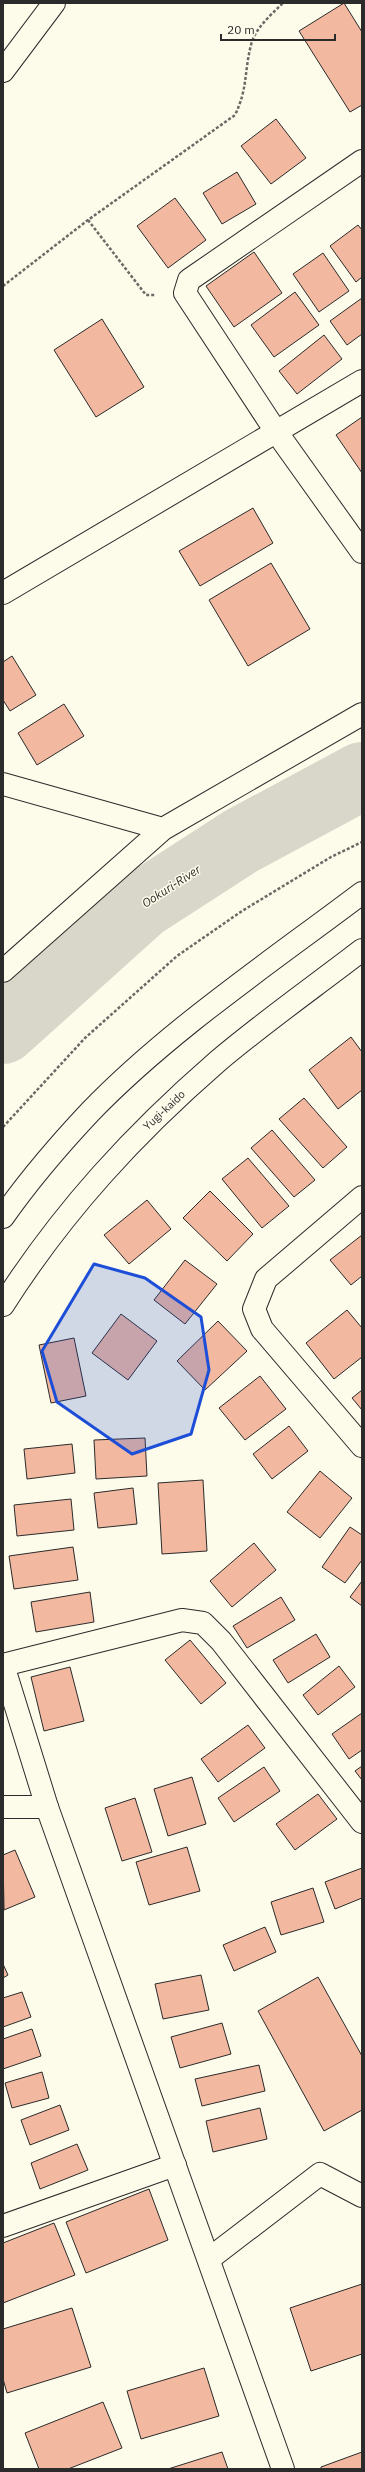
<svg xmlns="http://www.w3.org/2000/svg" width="365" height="2472" font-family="'IBM Plex Sans',sans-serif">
	<rect width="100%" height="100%" fill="#fdfbea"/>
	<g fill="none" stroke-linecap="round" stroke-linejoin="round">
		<path stroke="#d8d7c9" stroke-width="68" d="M 3,1030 L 142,905 L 241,841 L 362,776"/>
	</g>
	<path fill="#f2b8a0" stroke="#2b2b2b" d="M 344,3 L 362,32 L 362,105 L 350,112 L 299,31 Z
		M 276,119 L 306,158 L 271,184 L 241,146 Z
		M 237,172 L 256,204 L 222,224 L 203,193 Z
		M 175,198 L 206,240 L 168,268 L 137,226 Z
		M 358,225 L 362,230 L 362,277 L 356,282 L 330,246 Z
		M 254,252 L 282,293 L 234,327 L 206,286 Z
		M 323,253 L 349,291 L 319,312 L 293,274 Z
		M 295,292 L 319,325 L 274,357 L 251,325 Z
		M 362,298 L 362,334 L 347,345 L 330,321 Z
		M 102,319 L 144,387 L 96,417 L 54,350 Z
		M 324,335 L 342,359 L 297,394 L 279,371 Z
		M 362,417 L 362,473 L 336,435 Z
		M 253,508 L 273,543 L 200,586 L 179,551 Z
		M 271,563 L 310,629 L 248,666 L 209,600 Z
		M 12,656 L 36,695 L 10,711 L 3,700 L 3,662 Z
		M 64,704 L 84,736 L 37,765 L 18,733 Z
		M 351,1037 L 362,1052 L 362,1090 L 338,1109 L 309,1070 Z
		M 304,1098 L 347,1147 L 323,1168 L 279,1119 Z
		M 272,1130 L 315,1180 L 294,1197 L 251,1148 Z
		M 248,1158 L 289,1206 L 262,1228 L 222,1179 Z
		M 210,1191 L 253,1234 L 227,1261 L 183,1218 Z
		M 147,1200 L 171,1229 L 129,1264 L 104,1235 Z
		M 362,1235 L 362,1276 L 351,1285 L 330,1260 Z
		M 185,1260 L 217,1284 L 185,1324 L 154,1300 Z
		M 347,1310 L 362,1328 L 362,1357 L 334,1379 L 306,1343 Z
		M 121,1314 L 157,1341 L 128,1380 L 92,1353 Z
		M 218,1321 L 247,1351 L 205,1390 L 177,1361 Z
		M 74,1338 L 86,1396 L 51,1403 L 39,1345 Z
		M 260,1376 L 286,1409 L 245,1440 L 219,1408 Z
		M 362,1390 L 362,1410 L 352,1398 Z
		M 289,1426 L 308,1451 L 272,1479 L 253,1454 Z
		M 145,1438 L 147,1476 L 96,1479 L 94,1440 Z
		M 72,1444 L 75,1473 L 27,1479 L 24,1449 Z
		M 320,1471 L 352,1498 L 320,1538 L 287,1512 Z
		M 203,1480 L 207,1551 L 162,1554 L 158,1483 Z
		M 133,1488 L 137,1524 L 98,1528 L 94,1493 Z
		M 71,1499 L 74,1530 L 17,1536 L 14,1505 Z
		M 350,1527 L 362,1535 L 362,1560 L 345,1583 L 322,1567 Z
		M 254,1543 L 276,1570 L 232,1607 L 210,1581 Z
		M 73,1547 L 78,1580 L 14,1589 L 9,1556 Z
		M 362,1581 L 362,1606 L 350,1597 Z
		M 90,1592 L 94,1622 L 36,1632 L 31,1602 Z
		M 281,1597 L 295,1620 L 247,1648 L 233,1626 Z
		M 316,1634 L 330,1657 L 288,1683 L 273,1660 Z
		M 190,1640 L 226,1683 L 201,1704 L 165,1660 Z
		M 339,1666 L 355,1687 L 318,1715 L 303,1695 Z
		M 70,1667 L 84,1721 L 44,1731 L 31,1677 Z
		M 362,1713 L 362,1750 L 349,1759 L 332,1734 Z
		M 248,1725 L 265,1748 L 218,1782 L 201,1759 Z
		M 362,1766 L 362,1780 L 355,1771 Z
		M 264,1767 L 280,1791 L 234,1822 L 218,1798 Z
		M 192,1777 L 206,1824 L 168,1836 L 154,1789 Z
		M 318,1794 L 337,1819 L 295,1850 L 276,1824 Z
		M 135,1798 L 152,1852 L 122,1861 L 105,1808 Z
		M 187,1847 L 200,1891 L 149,1905 L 136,1862 Z
		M 15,1850 L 35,1897 L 4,1910 L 3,1855 Z
		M 362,1868 L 362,1898 L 335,1909 L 325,1882 Z
		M 313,1888 L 324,1922 L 281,1935 L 271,1902 Z
		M 265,1927 L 276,1952 L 234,1971 L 223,1945 Z
		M 3,1964 L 8,1975 L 3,1978 Z
		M 201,1975 L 209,2010 L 163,2019 L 155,1984 Z
		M 318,1977 L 362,2056 L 362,2110 L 324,2131 L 258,2011 Z
		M 22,1992 L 31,2017 L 3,2027 L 3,1998 Z
		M 222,2023 L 231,2054 L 180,2068 L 171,2037 Z
		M 32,2029 L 41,2056 L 3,2069 L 3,2039 Z
		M 259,2065 L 265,2091 L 202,2106 L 195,2079 Z
		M 42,2072 L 49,2098 L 12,2108 L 5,2083 Z
		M 60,2105 L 69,2130 L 30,2145 L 21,2120 Z
		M 260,2108 L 267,2139 L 213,2152 L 206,2121 Z
		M 77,2144 L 88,2170 L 40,2189 L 31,2163 Z
		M 149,2189 L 168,2240 L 86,2273 L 66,2222 Z
		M 54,2223 L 75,2275 L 3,2303 L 3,2243 Z
		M 362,2284 L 362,2354 L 311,2371 L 290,2308 Z
		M 72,2308 L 91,2367 L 7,2393 L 3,2379 L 3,2329 Z
		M 204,2368 L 219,2416 L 141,2439 L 127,2391 Z
		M 103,2402 L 122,2448 L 68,2469 L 39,2469 L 25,2433 Z
		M 222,2452 L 228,2469 L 168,2469 Z
		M 362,2452 L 362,2469 L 321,2469 L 321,2467 Z"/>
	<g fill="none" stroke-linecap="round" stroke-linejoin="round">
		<g stroke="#2b2b2b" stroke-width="24">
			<path id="minor" d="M 362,161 L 189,280 L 185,293 L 275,430 L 362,552
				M 3,593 L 362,381
				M 3,784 L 163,829 L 362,714
				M 3,971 L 163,829
				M 362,1197 L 266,1279 L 254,1309 L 262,1329 L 362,1446
				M 3,1665 L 182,1620 L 203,1623 L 221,1641 L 362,1822
				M 3,1807 L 47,1807
				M 3,2226 L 175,2165
				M 209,2259 L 320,2174 L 362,2196"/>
		</g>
		<g stroke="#2b2b2b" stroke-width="24">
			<path id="tertiary" d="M 3,71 L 54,3
				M 3,1665 L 47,1807 L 283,2469"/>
		</g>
		<g stroke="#2b2b2b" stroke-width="24">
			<path id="primary" d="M 3,1217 C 29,1180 59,1145 90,1112 C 168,1031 272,961 362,893
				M 3,1305 C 63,1211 134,1134 218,1061 C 264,1022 314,987 362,950"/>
		</g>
		<path stroke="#6a6964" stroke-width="2.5" stroke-dasharray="3 2" stroke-linecap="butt" d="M 88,220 L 146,295 L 155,295
			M 3,286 L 88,220 L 235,115 C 248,88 244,72 251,45 C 255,28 271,15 283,3
			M 3,1127 L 85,1038 L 177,956 L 242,911 L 331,857 L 362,842"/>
		<use href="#minor" stroke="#fdfbea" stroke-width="22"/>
		<use href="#tertiary" stroke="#fdfbea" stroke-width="22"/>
		<use href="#primary" stroke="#fdfbea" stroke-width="22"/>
	</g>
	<path fill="#1d4ed8" fill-opacity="0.2" stroke="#1d4ed8" stroke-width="3" stroke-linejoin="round" d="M 94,1264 L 145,1278 L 201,1317 L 209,1370 L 191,1434 L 132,1454 L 57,1402 L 42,1351 Z"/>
	<g text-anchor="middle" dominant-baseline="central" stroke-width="3" stroke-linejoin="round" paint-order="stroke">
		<g font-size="11" fill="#2b2b2b" stroke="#fdfbea">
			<text transform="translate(164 1110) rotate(-43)">Yugi-kaido</text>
		</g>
		<g font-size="12" font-style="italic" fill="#2b2b2b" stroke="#fdfbea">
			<text transform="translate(171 886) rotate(-33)">Ookuri-River</text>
		</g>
	</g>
	<rect width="365" height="2472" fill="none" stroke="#2b2b2b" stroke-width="8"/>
	<path d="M221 34v6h114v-6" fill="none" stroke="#2b2b2b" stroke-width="2"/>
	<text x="227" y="34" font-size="12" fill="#2b2b2b" stroke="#fdfbea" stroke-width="3" paint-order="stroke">20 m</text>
</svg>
